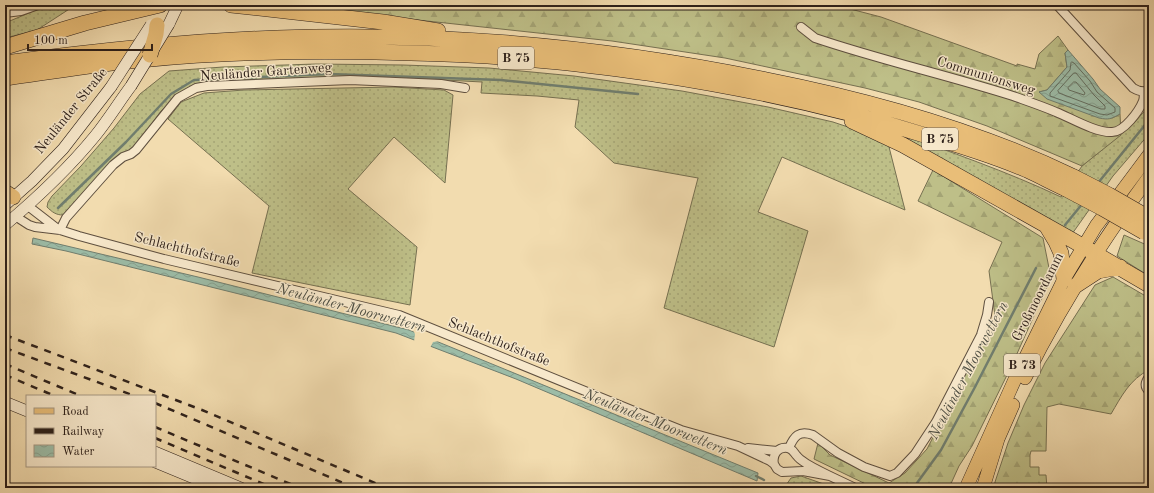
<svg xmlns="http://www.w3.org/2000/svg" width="1154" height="493" font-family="'Old Standard TT',serif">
	<defs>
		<pattern id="grass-dots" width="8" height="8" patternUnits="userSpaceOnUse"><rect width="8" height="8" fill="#bebf88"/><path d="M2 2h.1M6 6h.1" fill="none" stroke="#a4a475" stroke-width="1.8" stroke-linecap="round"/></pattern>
		<pattern id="forest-firs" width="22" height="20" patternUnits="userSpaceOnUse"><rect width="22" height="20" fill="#bebf88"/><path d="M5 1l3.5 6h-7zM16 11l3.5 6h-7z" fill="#a4a475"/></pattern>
		<pattern id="water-waves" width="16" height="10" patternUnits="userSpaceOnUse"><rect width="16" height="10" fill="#9cbca7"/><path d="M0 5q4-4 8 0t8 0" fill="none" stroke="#87a18f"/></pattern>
	</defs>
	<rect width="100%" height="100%" fill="#f2dcaf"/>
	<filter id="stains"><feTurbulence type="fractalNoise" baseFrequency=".005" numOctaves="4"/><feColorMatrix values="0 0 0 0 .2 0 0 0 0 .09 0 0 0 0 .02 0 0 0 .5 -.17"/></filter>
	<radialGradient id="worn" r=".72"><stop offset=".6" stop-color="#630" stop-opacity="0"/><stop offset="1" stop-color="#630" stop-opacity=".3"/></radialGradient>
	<path fill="url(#grass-dots)" stroke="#767051" d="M 48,5 L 74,6 L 37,30 L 5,38 L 5,23 Z
		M 316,64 L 403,65 L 489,68 L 574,76 L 682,91 L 768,107 L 833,122 L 860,131 L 888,143 L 905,210 L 782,157 L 758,212 L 808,231 L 774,347 L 664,308 L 698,178 L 614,163 L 575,127 L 579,100 L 537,96 L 481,93 L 482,82 L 426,79 L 329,77 L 209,81 L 193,85 L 177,95 L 161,111 L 134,148 L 114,160 L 63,215 C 56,215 52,212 47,207 L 48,202 L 52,196 L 81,166 L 114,128 L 140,94 L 169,71 L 223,67 Z
		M 393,87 L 444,90 L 453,95 L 445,183 L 394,137 L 348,189 L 417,247 L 410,305 L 252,273 L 269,206 L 168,119 L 181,102 L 204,93 L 244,90 Z
		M 1149,106 L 1149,134 L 1113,176 L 1072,234 L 893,131 C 950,152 1006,171 1061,197 L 1082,166 L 1134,123 Z
		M 801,476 L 835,488 L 784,488 L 791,478 Z"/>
	<path fill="url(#forest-firs)" stroke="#767051" d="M 279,5 L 835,5 L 881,17 L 1017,66 L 1017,64 L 1035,69 L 1039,54 L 1058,36 L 1068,50 L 1065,53 L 1067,67 L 1047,90 L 1039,92 L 1112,118 L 1120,114 L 1121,135 L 1082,166 L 987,126 L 919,102 L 865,88 L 725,58 L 612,41 Z
		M 933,170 L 1043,238 L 1051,278 L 1011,367 L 972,446 L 959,466 L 949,488 L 874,488 L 814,459 L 818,443 L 830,455 L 889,483 L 905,473 L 927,449 L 995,316 L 989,271 L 1002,242 L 918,201 Z
		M 1124,235 L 1149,246 L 1149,276 L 1117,256 Z
		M 1113,277 L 1149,298 L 1149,370 C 1130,379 1121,397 1111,414 L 1059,404 L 1047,407 L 1046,451 L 1031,451 L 1030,455 L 1030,467 L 1039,467 L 1039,475 L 1046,475 L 1047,488 L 993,488 L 1008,443 L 1024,405 L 1045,363 L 1095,285 Z"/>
	<path fill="url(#water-waves)" stroke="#707e6f" d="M 1068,50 L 1093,79 L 1100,89 L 1120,107 L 1120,114 C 1111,119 1109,120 1099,118 L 1047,99 L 1039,92 L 1047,90 L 1067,67 L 1065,53 Z
		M 33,238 L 198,277 L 409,330 L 758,473 L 757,481 L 516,379 L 396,333 L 66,251 L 32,244 Z"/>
	<path fill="#f2dcaf" d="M 413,330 L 440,341 L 433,342 L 430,348 L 414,342 L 415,334 Z"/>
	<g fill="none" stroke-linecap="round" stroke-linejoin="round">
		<path stroke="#646e60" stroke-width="1" d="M 1072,62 L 1074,63 L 1090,81 L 1097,92 L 1115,108 L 1115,112 L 1107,115 L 1100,114 L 1050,96 L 1050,93 L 1070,70 L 1071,63 Z
			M 1074,73 L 1076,73 L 1094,95 L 1105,106 L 1105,109 L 1101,109 L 1059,93 L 1058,91 Z
			M 1074,82 L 1076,82 L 1085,93 L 1084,95 L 1069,90 L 1068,88 Z"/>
		<path stroke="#707e6f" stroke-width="2.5" d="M 1098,183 L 1149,120
			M 58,208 L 126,142 L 171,94 L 194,80 L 329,74 L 501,80 L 638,94
			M 1065,225 L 1083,203
			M 756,476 L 764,480
			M 917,483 L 941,450 L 975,387 L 1036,268"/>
		<g stroke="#5e4f3f" stroke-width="10">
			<path id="street" d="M 1057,5 L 1133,88 C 1138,91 1143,93 1149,90
				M 5,13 L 21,11 L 38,5
				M 801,27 L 815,38 C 880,60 947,75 1013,96 C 1027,101 1042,106 1056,112 C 1071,118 1096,133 1112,132 C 1124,132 1139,111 1143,101 C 1144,98 1144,95 1143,92
				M 28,206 L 59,230
				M 15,216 L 29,225 L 35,227 L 60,230 L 79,236 L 164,259 L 399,315 L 656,420 L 681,430 L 738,446 L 770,461 L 774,464 L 777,469 L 782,472 L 803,471 L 830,476
				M 60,230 L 66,218 L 113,165 L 123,157 L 131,154 L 136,150 L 178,98 L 196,88 L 207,86 L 350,80 L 441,84 L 465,88
				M 1149,377 C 1145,382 1144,387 1149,391
				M 748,448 L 777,451
				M 789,448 C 794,436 799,430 813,435 L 838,453 L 864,467 L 890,476 L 897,473 L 915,454 L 936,422 L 981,335 L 987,315 L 989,302
				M 774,464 C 772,455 778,446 788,448 C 793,449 794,453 797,456 C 799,459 804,462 807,464 C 822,473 839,480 855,488"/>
		</g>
		<g stroke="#2d201a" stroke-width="12">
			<path id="secondary" d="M 169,24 L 178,5
				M 5,205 L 32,181 L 63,149 L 111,87
				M 5,225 C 37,198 68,169 95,136 C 108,120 119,102 131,86
				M 5,402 L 27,411
				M 155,452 L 241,488
				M 155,462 L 218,488"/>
		</g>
		<g stroke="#2d201a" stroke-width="14">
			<path id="primary" d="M 1025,378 C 1060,307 1102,241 1149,177
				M 966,488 L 1016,377 L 1064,279 L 1096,226 L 1149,155
				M 983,488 L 998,439 L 1013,405"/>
		</g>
		<g stroke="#2d201a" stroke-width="16">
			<path id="highway" d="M 231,5 L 383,22 L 438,31
				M 5,47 L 85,23 L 160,5
				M 5,63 C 95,51 186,41 277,38 C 441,32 607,47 767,80 C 873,101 977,130 1074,177
				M 5,78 C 50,72 95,64 140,60 C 230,51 321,50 411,53 C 456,54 501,56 547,61 C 583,64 618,69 654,74 C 746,88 836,107 924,135 C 959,145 994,156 1027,170 C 1040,176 1053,183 1066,189
				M 852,121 L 903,145 L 1072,240 L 1149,285
				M 5,192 L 13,197
				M 1047,227 L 1056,242 L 1061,253 L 1064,279
				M 1075,286 L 1098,271 L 1120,267"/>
		</g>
		<use href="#street" stroke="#f7e8cb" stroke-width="8"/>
		<use href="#secondary" stroke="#f7e8cb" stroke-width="11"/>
		<use href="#primary" stroke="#e9be78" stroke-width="13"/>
		<use href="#highway" stroke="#e9be78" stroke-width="15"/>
		<path stroke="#2d201a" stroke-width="2.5" stroke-dasharray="7 7" stroke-linecap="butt" d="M 5,335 L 202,410 L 387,488
			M 5,348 L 135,396
			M 5,364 L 81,396
			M 5,375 L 55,396
			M 155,403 L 355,488
			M 155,427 L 300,488
			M 155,438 L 273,488"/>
		<g stroke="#2d201a" stroke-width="12" stroke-linecap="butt">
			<path id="secondary-bridge" d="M 131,86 L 169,24
				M 111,87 L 151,25"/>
		</g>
		<g stroke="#2d201a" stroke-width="16" stroke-linecap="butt">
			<path id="highway-bridge" d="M 150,55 L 156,34 L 157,25
				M 1074,177 L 1109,195 L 1149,218
				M 1066,189 L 1102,208 L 1144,232"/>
		</g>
		<use href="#secondary-bridge" stroke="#f7e8cb" stroke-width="11"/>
		<use href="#highway-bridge" stroke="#e9be78" stroke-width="15"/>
	</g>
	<g text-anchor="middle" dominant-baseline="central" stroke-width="3" stroke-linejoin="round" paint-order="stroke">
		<g fill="#f7e8cb" stroke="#6a5c4f" stroke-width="1">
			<rect x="498" y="47" width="36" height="22" rx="3"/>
			<rect x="922" y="128" width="36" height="22" rx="3"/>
			<rect x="1004" y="354" width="36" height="22" rx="3"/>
		</g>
		<g font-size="13" font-weight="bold" fill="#2d201a">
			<text x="516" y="58">B 75</text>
			<text x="940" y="139">B 75</text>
			<text x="1022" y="365">B 73</text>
		</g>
		<g font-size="14" fill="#2d201a" stroke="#f7e8cb">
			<text transform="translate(266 72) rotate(-4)">Neuländer Gartenweg</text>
			<text transform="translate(986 76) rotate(17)">Communionsweg</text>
			<text transform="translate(71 111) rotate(-51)">Neuländer Straße</text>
			<text transform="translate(187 250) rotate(14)">Schlachthofstraße</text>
			<text transform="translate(1038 297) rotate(-63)">Großmoordamm</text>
			<text transform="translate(499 342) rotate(22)">Schlachthofstraße</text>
		</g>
		<g font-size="15" font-style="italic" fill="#4e4f44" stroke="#f7e8cb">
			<text transform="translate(351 309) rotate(15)">Neuländer Moorwettern</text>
			<text transform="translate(969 371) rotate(-62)">Neuländer Moorwettern</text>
			<text transform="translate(655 423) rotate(22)">Neuländer Moorwettern</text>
		</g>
	</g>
	<rect width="1154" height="493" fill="none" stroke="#f2dcaf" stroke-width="20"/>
	<rect x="6" y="6" width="1142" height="481" fill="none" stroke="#2d201a" stroke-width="2"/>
	<rect x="10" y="10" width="1134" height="473" fill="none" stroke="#2d201a"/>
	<rect x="26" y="395" width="130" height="72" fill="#f7e8cb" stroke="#a69884"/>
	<rect x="34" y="408" width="20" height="6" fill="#e9be78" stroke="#a69884"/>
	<text x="62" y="415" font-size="12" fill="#2d201a">Road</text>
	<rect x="34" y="428" width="20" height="6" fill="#2d201a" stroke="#a69884"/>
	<text x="62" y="435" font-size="12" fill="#2d201a">Railway</text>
	<rect x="34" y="445" width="20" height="12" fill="url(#water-waves)" stroke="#a69884"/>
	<text x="62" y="455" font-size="12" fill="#2d201a">Water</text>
	<path d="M28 44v6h124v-6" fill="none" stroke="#2d201a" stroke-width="2"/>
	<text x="34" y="44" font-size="12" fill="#2d201a" stroke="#f7e8cb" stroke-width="3" paint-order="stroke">100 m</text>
	<rect width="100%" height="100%" filter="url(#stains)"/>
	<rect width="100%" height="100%" fill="url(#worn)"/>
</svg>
